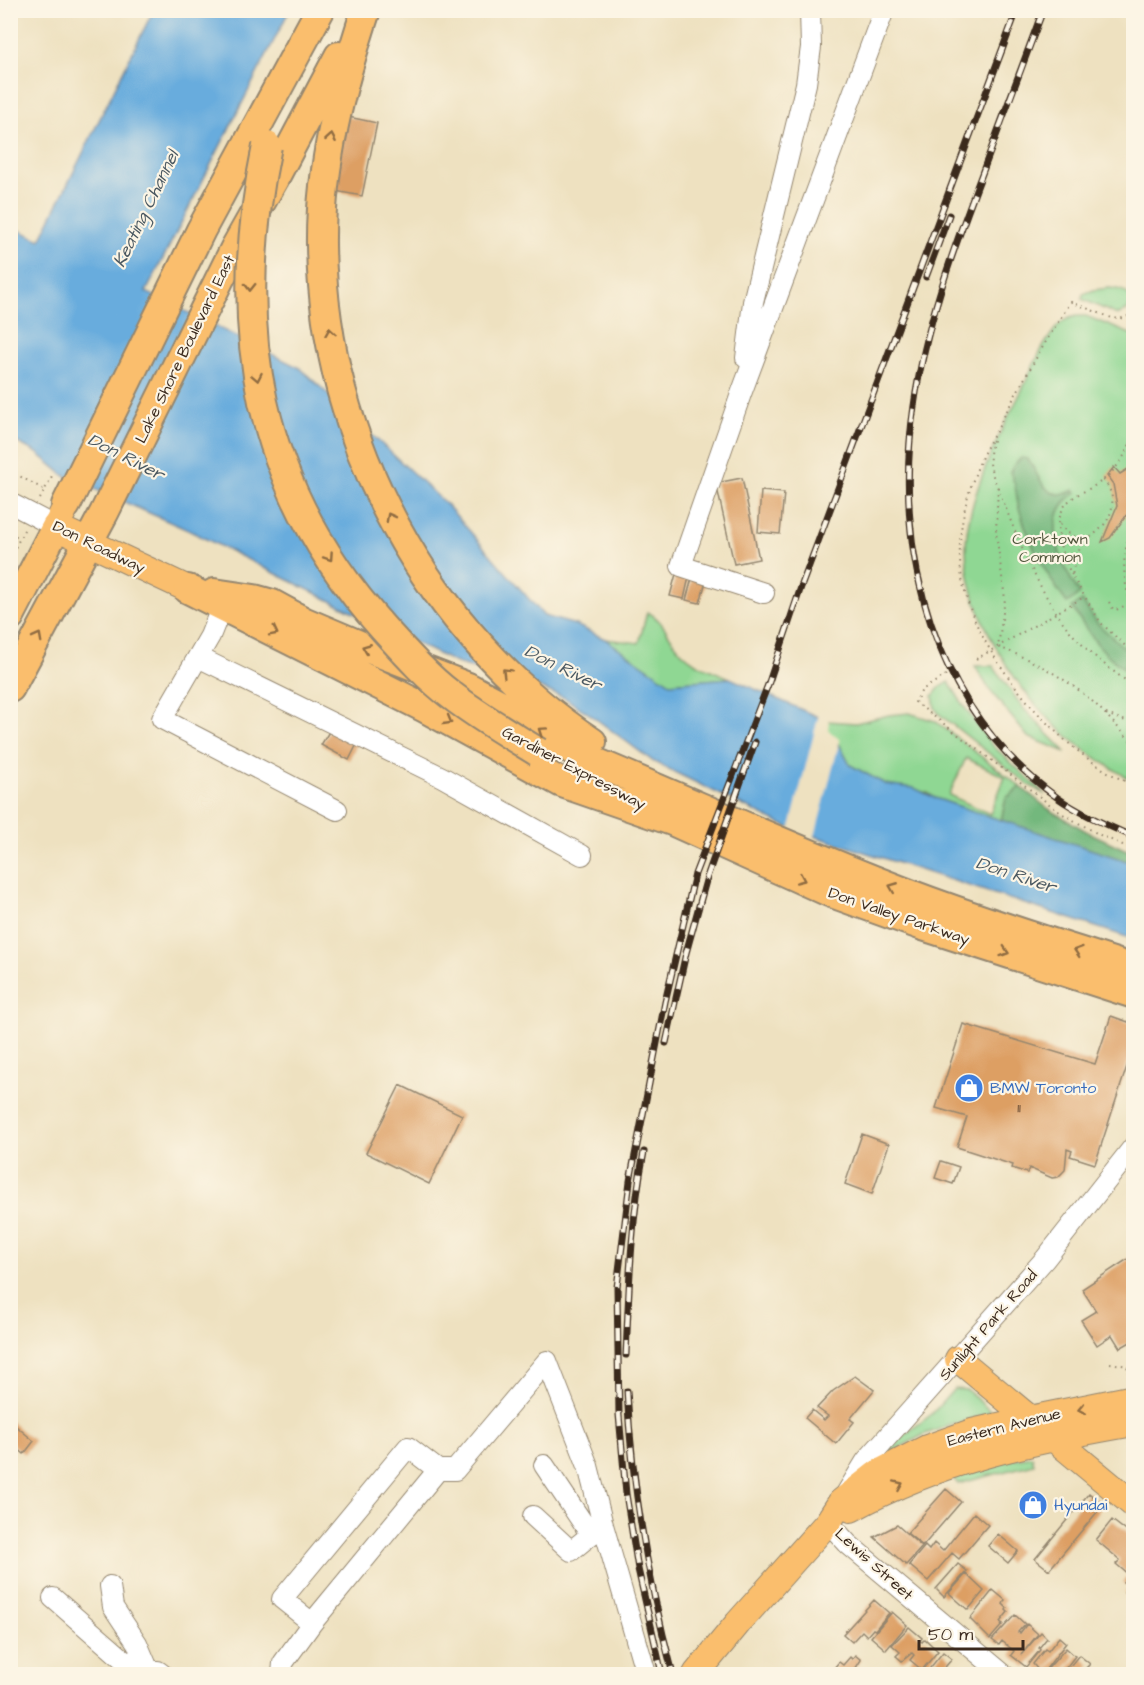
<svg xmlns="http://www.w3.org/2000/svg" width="1144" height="1685" font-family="'Architects Daughter',sans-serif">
	<rect width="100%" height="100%" fill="#fcf5e5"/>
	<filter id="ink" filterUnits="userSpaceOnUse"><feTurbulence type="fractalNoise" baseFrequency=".0167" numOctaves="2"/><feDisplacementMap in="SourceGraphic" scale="12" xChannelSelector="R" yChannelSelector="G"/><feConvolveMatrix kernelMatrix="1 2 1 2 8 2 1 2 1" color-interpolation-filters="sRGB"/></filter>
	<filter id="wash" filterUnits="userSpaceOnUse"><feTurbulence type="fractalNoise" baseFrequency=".008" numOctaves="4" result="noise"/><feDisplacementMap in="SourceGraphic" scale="24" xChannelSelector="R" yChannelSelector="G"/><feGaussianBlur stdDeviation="1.35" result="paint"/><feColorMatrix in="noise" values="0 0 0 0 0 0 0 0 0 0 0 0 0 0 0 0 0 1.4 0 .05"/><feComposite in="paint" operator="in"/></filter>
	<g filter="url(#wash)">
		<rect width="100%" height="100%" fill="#eee1c0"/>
		<path fill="#8fd793" stroke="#658058" stroke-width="1.5" fill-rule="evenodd" d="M 1109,288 C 1119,289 1129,290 1131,302 L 1128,310 L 1117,315 L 1082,299 L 1083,294 L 1094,290 Z
			M 1077,316 L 1086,316 L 1133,335 L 1133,781 C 1110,767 1086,753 1066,735 C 1017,693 966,613 966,548 C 966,503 997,437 1018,398 C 1029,376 1041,345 1057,327 C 1062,320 1069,318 1077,316 Z
			M 647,612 C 664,619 670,642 684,654 C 697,666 714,671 730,678 L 670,683 L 605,639 L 639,643 Z
			M 975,666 L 993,666 L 1023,708 L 1066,752 L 1028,737 L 989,689 Z
			M 949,682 L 963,705 L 991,744 L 1046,795 L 1029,785 L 939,714 L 935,708 L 933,696 L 939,688 Z
			M 909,713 L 935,721 L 1021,787 L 1006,798 L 1001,821 L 935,798 L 928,793 L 885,784 L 850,765 L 839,744 L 825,731 L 827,721 L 856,723 L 889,715 ZM 966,758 L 1005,777 L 990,814 L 949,795 Z
			M 954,1389 L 967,1390 L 991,1412 L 925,1434 L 880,1458 L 892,1444 L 932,1414 Z
			M 1032,1456 L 1034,1464 L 958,1484 L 951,1476 L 1007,1460 Z"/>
		<path fill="#73b87d" stroke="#57714e" stroke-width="1.5" d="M 1021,458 L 1028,459 C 1041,478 1045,504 1074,490 L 1076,493 C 1039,515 1061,566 1080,594 L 1067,603 C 1046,575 1029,542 1019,508 C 1015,494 1018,488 1010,472 L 1015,464 Z
			M 1082,601 L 1098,624 L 1133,656 L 1133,674 C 1105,659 1089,634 1072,607 Z
			M 1021,787 L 1047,808 L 1086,831 L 1133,853 L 1133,863 L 1001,821 L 1006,798 Z"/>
		<path fill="#67acdd" stroke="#516b7e" stroke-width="1.5" d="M 153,11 L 289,11 L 146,292 L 300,368 L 446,504 L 544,616 L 576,625 L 605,639 L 670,683 L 730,678 L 827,721 L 825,731 L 839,744 L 850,765 L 885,784 L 914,788 L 935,798 L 967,809 L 1133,863 L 1133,939 L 787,827 L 654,762 L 588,713 L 565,698 L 513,677 L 484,671 L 456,663 L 188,530 L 65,476 L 37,453 L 11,439 L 10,226 L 40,240 Z"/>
		<path fill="#eee1c0" d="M 819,714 L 829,719 L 828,730 L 840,740 L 814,840 L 789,831 Z"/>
		<g id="blocks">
			<path fill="#dd9f64" d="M 339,115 L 377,123 L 362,196 L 324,189 Z
				M 1114,467 L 1120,474 L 1128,469 L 1129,472 L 1134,470 L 1134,491 L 1132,492 L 1131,509 L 1110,538 L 1102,542 L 1117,506 L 1113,484 L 1107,476 Z
				M 742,478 L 759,559 L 734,564 L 716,483 Z
				M 761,491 L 784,493 L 780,534 L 758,532 Z
				M 676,574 L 689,577 L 684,599 L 670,596 Z
				M 692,578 L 706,581 L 700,603 L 686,600 Z
				M 330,730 L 357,744 L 349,760 L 321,745 Z
				M 1111,1016 L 1134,1024 L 1134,1045 L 1095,1164 L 1070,1156 L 1072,1151 L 1067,1149 L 1065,1170 L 1058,1177 L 1052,1178 L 1029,1168 L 1027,1173 L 1012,1168 L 1013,1165 L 957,1147 L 967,1117 L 936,1108 L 963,1024 L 1095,1064 Z
				M 400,1085 L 462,1115 L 429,1184 L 366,1153 Z
				M 862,1134 L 889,1144 L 872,1194 L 845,1184 Z
				M 941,1161 L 959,1167 L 953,1184 L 935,1178 Z
				M 1134,1255 L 1134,1340 L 1120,1348 L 1112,1335 L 1097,1345 L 1081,1320 L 1096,1311 L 1082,1289 Z
				M 855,1376 L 874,1390 L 850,1419 L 854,1422 L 836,1444 L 805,1418 L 812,1410 L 824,1420 L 828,1416 L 817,1408 L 833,1391 Z
				M 10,1421 L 34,1441 L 24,1454 L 10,1442 Z
				M 946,1489 L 961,1502 L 923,1546 L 907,1533 Z
				M 1089,1493 L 1103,1505 L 1049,1570 L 1035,1559 Z
				M 974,1513 L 988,1525 L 959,1559 L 952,1553 L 928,1581 L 909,1565 L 925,1546 L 929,1550 L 934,1543 L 943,1551 Z
				M 1112,1520 L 1134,1537 L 1134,1597 L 1132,1599 L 1124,1592 L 1129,1587 L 1123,1582 L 1129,1575 L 1116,1564 L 1120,1560 L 1096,1540 Z
				M 897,1525 L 922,1547 L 906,1565 L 874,1537 Z
				M 998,1534 L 1018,1551 L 1008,1563 L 988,1546 Z
				M 958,1564 L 967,1571 L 944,1597 L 936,1589 Z
				M 966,1574 L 984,1591 L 968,1610 L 949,1593 Z
				M 993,1590 L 1005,1600 L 1003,1604 L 1007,1608 L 1006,1610 L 1008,1612 L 1000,1622 L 1003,1624 L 990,1639 L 970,1619 Z
				M 874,1600 L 889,1613 L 875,1630 L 873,1629 L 867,1636 L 862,1631 L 852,1642 L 843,1634 Z
				M 892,1612 L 907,1625 L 886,1650 L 871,1637 Z
				M 1015,1615 L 1025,1624 L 1018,1632 L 1020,1633 L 1027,1624 L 1038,1634 L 1021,1655 L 1041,1632 L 1047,1638 L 1039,1648 L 1040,1650 L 1026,1667 L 1011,1655 L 1014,1651 L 1002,1641 L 999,1645 L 992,1640 Z
				M 909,1627 L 922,1638 L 920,1641 L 922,1642 L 925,1639 L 938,1651 L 922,1670 L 910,1660 L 914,1655 L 912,1653 L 902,1661 L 896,1656 L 900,1652 L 892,1645 Z
				M 1059,1637 L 1066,1643 L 1043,1673 L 1039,1671 L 1033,1664 L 1045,1649 L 1048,1651 Z
				M 1066,1648 L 1075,1656 L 1065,1669 L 1067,1670 L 1079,1655 L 1090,1664 L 1084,1670 L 1086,1672 L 1089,1668 L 1097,1674 L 1046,1674 L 1044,1673 Z
				M 943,1652 L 952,1659 L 939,1674 L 928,1674 L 931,1670 L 930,1668 Z
				M 855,1655 L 861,1660 L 852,1674 L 840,1674 L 833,1669 L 839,1662 L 843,1665 L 850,1657 L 852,1659 Z"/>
		</g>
	</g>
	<g filter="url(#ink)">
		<use href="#blocks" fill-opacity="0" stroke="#94866f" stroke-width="1.5"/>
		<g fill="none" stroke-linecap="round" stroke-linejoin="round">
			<g stroke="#94866f" stroke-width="22">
				<path id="minor" d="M 746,358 L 753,302 L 806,84 L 811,47 L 810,10
					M 10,503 L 56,527
					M 764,593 L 681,566 L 741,394 L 884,10
					M 222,606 L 210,636 L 162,719 L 337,810
					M 198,657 L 442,777 L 582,855
					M 544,1465 L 591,1535
					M 438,1470 L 455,1470 L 547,1361 L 588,1466 L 603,1525 L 571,1551 L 533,1516
					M 847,1492 L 866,1461 L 1045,1259 L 1134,1146
					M 828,1522 L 848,1544 L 1003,1674
					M 603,1525 L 646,1674
					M 110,1586 L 113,1607 L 137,1643 L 146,1664 L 140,1671
					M 53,1598 L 124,1660 L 140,1671 L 158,1671 L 162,1674
					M 282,1674 L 283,1663 L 312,1623 L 438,1470 L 408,1447 L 282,1599 L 312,1623"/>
			</g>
			<g stroke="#94866f" stroke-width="28">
				<path id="major" d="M 64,510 L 56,527 L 188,589
					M 958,1359 L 1134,1505
					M 851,1509 C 939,1460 1035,1440 1134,1423
					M 696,1674 L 738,1623 L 828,1522 L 841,1502 L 878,1473 L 927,1448 L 972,1432 L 1030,1419 L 1134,1398"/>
			</g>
			<g stroke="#94866f" stroke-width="32">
				<path id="highway" d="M 366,10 C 341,86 320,165 321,245 C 324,443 428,633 592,742
					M 66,505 L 201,230 L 320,10
					M 188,589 L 425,708 L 562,783 L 672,821 L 829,892 L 923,926 L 1134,994
					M 214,593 L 254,599 L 272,604 L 305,622 L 364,647 L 468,687 L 513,711 L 558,742 L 588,759 C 694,803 798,852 905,892 C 980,921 1057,944 1134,969
					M 10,616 L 56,527
					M 10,688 L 104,513 L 235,248 L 274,179 L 339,56"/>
			</g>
			<path stroke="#94866f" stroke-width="2" stroke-dasharray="1.5 4.5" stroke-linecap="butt" d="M 1134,314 L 1120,319 L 1112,318 L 1071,302 C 1045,341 1022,382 1000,424 C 994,436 986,447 981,459 C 942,553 958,613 1019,691 C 1047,727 1091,768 1134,785
				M 1134,414 L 1130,444 L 1134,459
				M 993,440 C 991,448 989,455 990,463 C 991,475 998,487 1002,498 C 1018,541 1037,587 1065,625 C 1083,649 1109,669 1134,686
				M 10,471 L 45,490
				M 1103,480 C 1118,496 1114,517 1098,531 C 1093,536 1087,539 1083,544 C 1076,553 1074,564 1072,576 L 1101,623 L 1134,654
				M 998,487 L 996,532 L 1005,599 L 998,647 C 1031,659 1064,677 1091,700 C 1106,714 1119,729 1134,744
				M 40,499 L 53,474
				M 1060,524 C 1067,535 1077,539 1090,537
				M 1134,525 C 1120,553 1122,583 1134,611
				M 10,533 L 20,538
				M 10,558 L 25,528
				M 1072,575 C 1061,556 1049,518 1070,500 C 1077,494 1086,491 1094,486 C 1111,476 1122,462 1130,444
				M 1109,602 L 1113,609 L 1116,610 L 1130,603
				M 976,659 L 1084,597
				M 946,675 L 922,690 L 915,702 L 1061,813 L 1100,835 L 1134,850
				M 1106,714 L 1134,724
				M 1110,1363 L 1127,1366 L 1130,1379"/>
			<use href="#minor" stroke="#fff" stroke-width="20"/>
			<use href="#major" stroke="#fabe6d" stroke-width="26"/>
			<use href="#highway" stroke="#fabe6d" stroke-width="28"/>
			<g stroke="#3b2a1e" stroke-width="7">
				<path id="rail" d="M 1043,10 C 1022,67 1001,123 980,179 C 952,253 925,327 914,406 C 892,552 933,709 1058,798 C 1081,814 1108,826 1134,837
					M 926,277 L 949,215
					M 666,1043 L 686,953 L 707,877 L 755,742
					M 626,1355 C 629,1287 631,1219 644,1152
					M 627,1391 C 632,1487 648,1581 673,1674
					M 662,1674 L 638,1569 L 626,1494 L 619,1415 L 617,1287 L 630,1181 L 665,1002 L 695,874 L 769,682 L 801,587 L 1017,10"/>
			</g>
			<use href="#rail" stroke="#fcf5e5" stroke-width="4.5" stroke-dasharray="14" stroke-linecap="butt"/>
			<g stroke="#94866f" stroke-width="32" stroke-linecap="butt">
				<path id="highway-bridge" d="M 267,146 C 229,329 256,486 383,628 C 404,651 426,676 451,695 C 478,716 509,734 538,752"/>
			</g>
			<use href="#highway-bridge" stroke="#fabe6d" stroke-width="28"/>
		</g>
		<defs><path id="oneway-chevron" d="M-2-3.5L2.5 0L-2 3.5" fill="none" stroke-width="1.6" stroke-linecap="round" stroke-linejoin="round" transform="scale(1.5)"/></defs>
		<g stroke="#916d42">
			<use href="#oneway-chevron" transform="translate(331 138) rotate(-80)"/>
			<use href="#oneway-chevron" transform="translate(250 287) rotate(91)"/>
			<use href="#oneway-chevron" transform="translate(330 332) rotate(-99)"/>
			<use href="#oneway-chevron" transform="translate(257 377) rotate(79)"/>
			<use href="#oneway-chevron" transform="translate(390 517) rotate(-118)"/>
			<use href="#oneway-chevron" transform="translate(329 557) rotate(56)"/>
			<use href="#oneway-chevron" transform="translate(274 632) rotate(27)"/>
			<use href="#oneway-chevron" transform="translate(38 637) rotate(-62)"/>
			<use href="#oneway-chevron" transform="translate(366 648) rotate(-158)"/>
			<use href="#oneway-chevron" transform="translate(506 672) rotate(-135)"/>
			<use href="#oneway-chevron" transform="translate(448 721) rotate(30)"/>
			<use href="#oneway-chevron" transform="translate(542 731) rotate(-146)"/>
			<use href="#oneway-chevron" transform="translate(801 879) rotate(24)"/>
			<use href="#oneway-chevron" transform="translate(893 887) rotate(-158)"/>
			<use href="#oneway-chevron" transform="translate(1078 951) rotate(-162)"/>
			<use href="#oneway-chevron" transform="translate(1005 952) rotate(18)"/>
			<use href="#oneway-chevron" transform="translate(1082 1409) rotate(169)"/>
			<use href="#oneway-chevron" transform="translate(899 1485) rotate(-24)"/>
		</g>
	</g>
	<defs>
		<g id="shop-disc" transform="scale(1.5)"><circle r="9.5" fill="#3f7fe0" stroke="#fcf5e5"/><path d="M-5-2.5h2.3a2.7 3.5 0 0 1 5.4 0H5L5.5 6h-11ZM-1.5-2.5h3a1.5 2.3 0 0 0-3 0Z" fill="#fff"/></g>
	</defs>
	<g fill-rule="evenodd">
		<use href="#shop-disc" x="969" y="1088"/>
		<use href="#shop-disc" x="1033" y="1505"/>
	</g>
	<g text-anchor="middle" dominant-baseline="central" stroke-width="4.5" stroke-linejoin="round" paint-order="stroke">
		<g font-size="14" fill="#644730">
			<text x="1019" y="1108">11</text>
		</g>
		<g font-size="16" fill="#3b2a1e" stroke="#fcf5e5">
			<text transform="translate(185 349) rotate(-64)">Lake Shore Boulevard East</text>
			<text transform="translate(99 547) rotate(26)">Don Roadway</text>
			<text transform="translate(574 768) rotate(28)">Gardiner Expressway</text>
			<text transform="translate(899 916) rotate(19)">Don Valley Parkway</text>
			<text transform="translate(988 1325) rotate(-49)">Sunlight Park Road</text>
			<text transform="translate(1004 1427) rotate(-14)">Eastern Avenue</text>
			<text transform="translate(874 1564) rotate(42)">Lewis Street</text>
		</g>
		<g font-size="16" fill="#50553b" stroke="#fcf5e5">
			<text x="1050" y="539">Corktown<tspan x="1050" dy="18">Common</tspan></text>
		</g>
		<g font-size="16" fill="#366cbe" stroke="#fcf5e5" text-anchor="start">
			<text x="990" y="1088">BMW Toronto</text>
			<text x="1054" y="1505">Hyundai</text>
		</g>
		<g font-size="18" font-style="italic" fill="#4a5861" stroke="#fcf5e5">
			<text transform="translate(146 209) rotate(-64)">Keating Channel</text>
			<text transform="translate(126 457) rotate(27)">Don River</text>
			<text transform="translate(563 668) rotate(26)">Don River</text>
			<text transform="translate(1016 875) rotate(18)">Don River</text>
		</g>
	</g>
	<rect width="1144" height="1685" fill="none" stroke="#fcf5e5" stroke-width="36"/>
	<path d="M919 1640v9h104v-9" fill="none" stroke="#3b2a1e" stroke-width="3"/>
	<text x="928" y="1640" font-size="18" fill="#3b2a1e" stroke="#fcf5e5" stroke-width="4.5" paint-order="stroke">50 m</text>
</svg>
